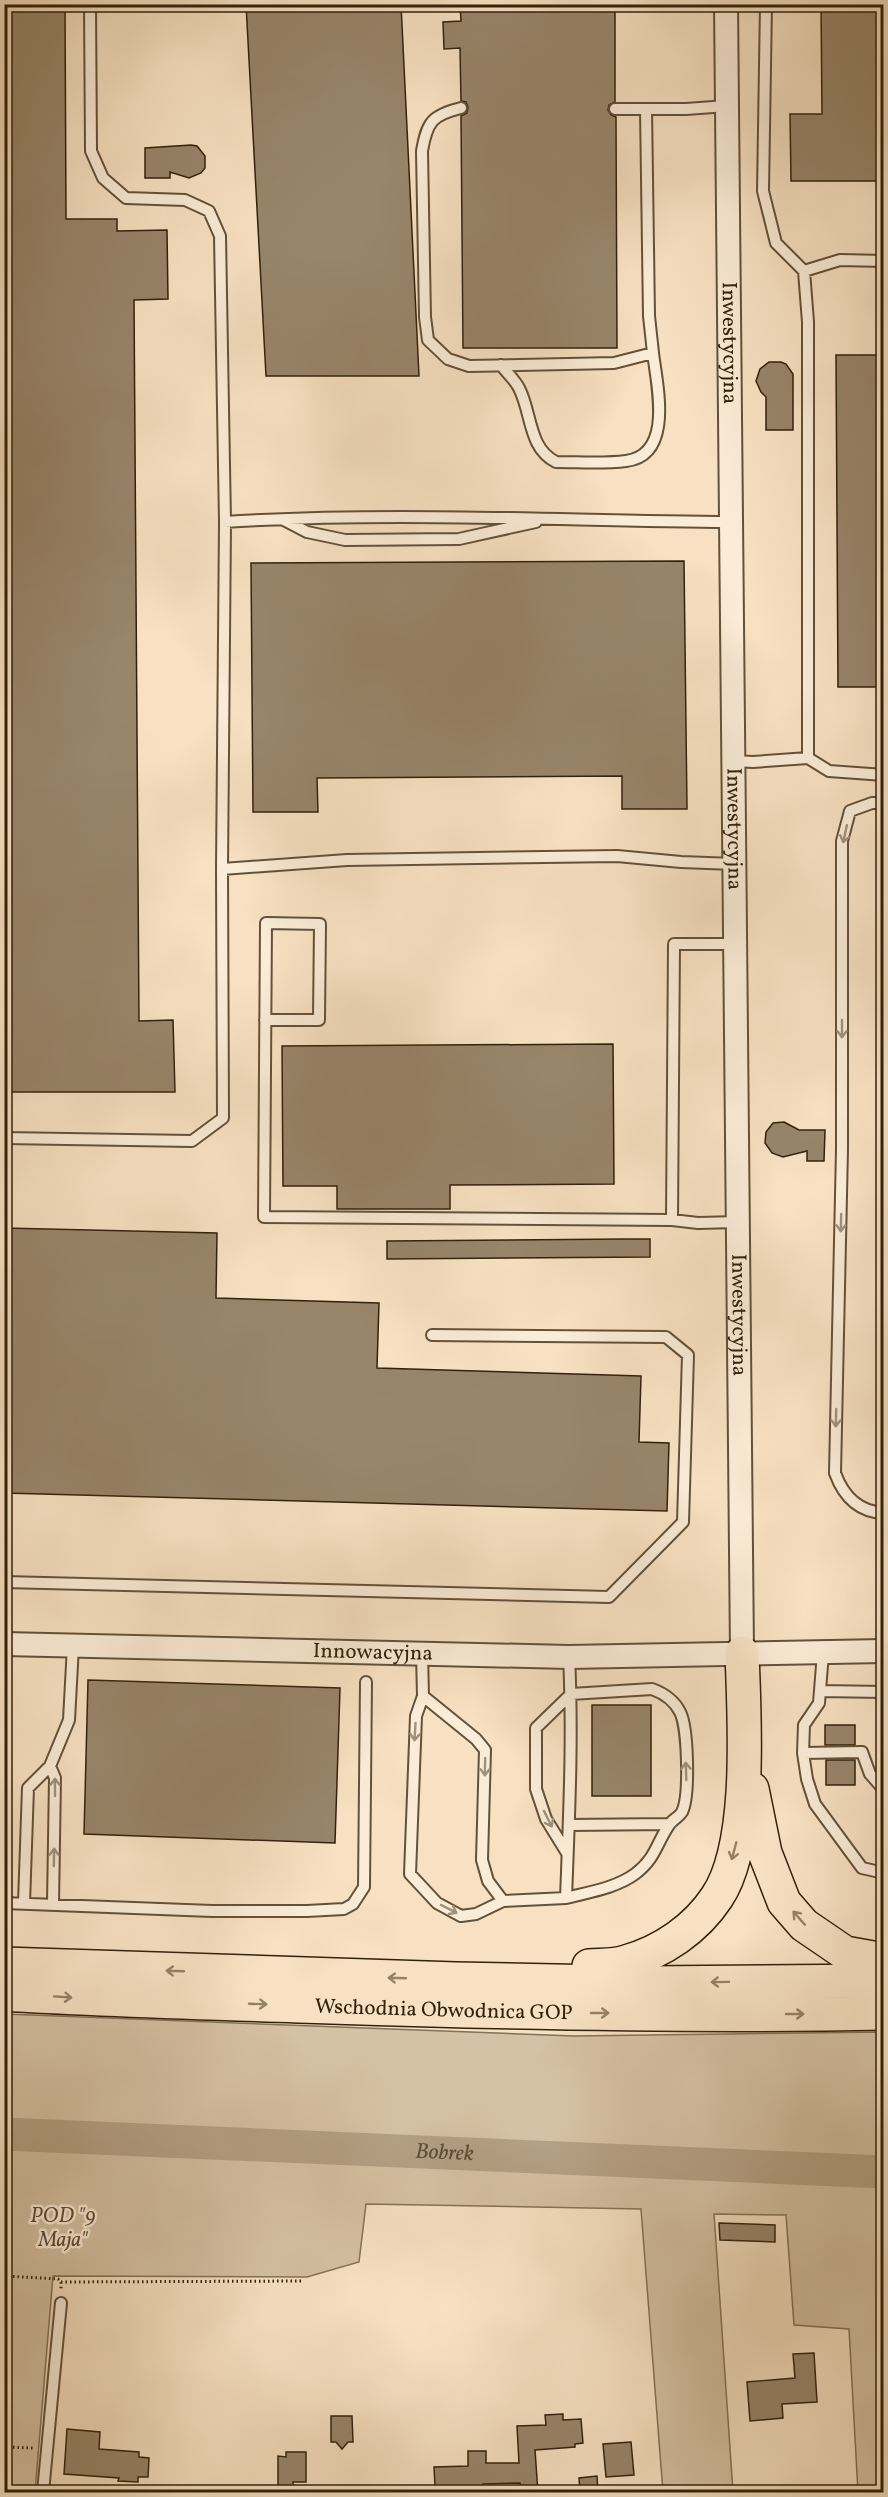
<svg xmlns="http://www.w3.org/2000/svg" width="888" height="2497" font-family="Vollkorn,serif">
	<rect width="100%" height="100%" fill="#f7e1c2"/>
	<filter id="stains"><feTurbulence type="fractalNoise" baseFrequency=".00333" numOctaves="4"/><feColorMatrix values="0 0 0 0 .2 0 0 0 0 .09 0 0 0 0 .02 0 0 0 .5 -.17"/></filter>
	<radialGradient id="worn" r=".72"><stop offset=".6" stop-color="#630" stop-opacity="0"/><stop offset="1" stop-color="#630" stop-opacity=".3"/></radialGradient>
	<path fill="#d5c1a3" stroke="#837257" stroke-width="1.5" d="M 5,2014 L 574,2036 L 883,2032 L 883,2492 L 858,2492 L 849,2329 L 794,2325 L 786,2215 L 714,2214 L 733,2492 L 663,2492 L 641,2209 L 366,2204 L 359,2262 L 307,2277 L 53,2276 L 35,2492 L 5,2492 Z"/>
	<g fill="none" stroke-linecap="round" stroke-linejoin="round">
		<path stroke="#b4a084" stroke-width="33" id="s1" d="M 4,2134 L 884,2172"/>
	</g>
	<path fill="#98856a" stroke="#31220b" stroke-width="1.5" d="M 4,4 L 65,4 L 66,219 L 117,219 L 117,231 L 167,230 L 168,299 L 134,300 L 139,1021 L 173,1020 L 175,1092 L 4,1092 Z
		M 246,4 L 401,4 L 419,376 L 266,376 Z
		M 460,4 L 615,4 L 615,102 L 609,105 L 608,110 L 611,115 L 616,117 L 617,348 L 463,348 L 461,116 L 467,113 L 468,107 L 466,102 L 461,101 L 460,48 L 444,49 L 443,22 L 461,21 Z
		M 821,4 L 884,4 L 884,181 L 791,181 L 790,114 L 822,114 Z
		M 191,145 L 197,146 L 205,156 L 205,168 L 201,173 L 189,178 L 170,172 L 170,178 L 145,178 L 145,148 Z
		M 836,355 L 884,355 L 884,687 L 838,687 Z
		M 769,362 L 781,362 L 786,364 L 793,374 L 793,430 L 766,430 L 766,397 L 761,392 L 756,381 L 760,369 Z
		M 684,561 L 687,809 L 622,809 L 622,776 L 317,778 L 318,812 L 253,812 L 251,563 Z
		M 613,1044 L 614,1184 L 450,1185 L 450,1209 L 337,1209 L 337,1186 L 283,1186 L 282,1046 Z
		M 784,1122 L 799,1130 L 825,1130 L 824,1161 L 807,1161 L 807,1151 L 783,1157 L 772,1153 L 765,1143 L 766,1132 L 773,1123 Z
		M 4,1228 L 217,1233 L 216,1298 L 379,1303 L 377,1368 L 641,1376 L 639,1442 L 669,1443 L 667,1511 L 4,1493 Z
		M 626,1239 L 650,1239 L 650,1257 L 387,1259 L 387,1241 Z
		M 88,1680 L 340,1688 L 335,1843 L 84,1834 Z
		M 592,1705 L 651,1705 L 651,1796 L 592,1796 Z
		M 825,1725 L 855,1725 L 855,1745 L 825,1745 Z
		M 826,1760 L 855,1760 L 855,1785 L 826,1785 Z
		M 719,2223 L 775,2225 L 775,2242 L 720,2240 Z
		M 814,2353 L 817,2402 L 782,2404 L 783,2418 L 750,2421 L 747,2382 L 795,2378 L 793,2354 Z
		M 563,2414 L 563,2420 L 581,2419 L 583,2443 L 575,2444 L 575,2447 L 535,2450 L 538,2493 L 521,2493 L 520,2483 L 483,2484 L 483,2488 L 435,2486 L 434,2467 L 468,2466 L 468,2451 L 486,2451 L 486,2463 L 519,2463 L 517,2426 L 546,2425 L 545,2415 Z
		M 331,2416 L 352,2416 L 353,2442 L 348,2442 L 342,2449 L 336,2442 L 331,2442 Z
		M 67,2429 L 100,2432 L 99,2449 L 139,2452 L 139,2457 L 149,2458 L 148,2477 L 138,2477 L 138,2482 L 118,2481 L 119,2478 L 64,2474 Z
		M 631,2442 L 634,2475 L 606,2477 L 603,2444 Z
		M 286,2452 L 306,2452 L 306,2482 L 293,2482 L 294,2493 L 278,2493 L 278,2456 L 286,2457 Z
		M 597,2476 L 598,2493 L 580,2493 L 579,2478 Z"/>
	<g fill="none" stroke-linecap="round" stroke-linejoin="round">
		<g stroke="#625239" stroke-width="14">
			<path id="lane" d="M 90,4 L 91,151 L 103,178 L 126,198 L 185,200 L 209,211 L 220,236 L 225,522 C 393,511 562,521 730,522
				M 461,108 C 432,115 427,122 422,151 L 425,317 L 428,340 L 448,359 L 469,366 L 614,363 L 653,353 L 649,316 L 646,109
				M 615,109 L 686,109 L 727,106
				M 804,271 L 840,260 L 884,261
				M 501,365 C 507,373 515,380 519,388 C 532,413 528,448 556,462 C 579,462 603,464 626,461 C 674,455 657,386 653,353
				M 284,520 L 307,532 L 345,540 L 459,539 L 536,522
				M 808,758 L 829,771 L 884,775
				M 733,761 L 753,762 L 808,758 L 808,322 L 804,271 L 776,243 L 763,191 L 766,4
				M 884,803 L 872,803 L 850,811 L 842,841 L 842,1149 L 835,1473 C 843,1495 858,1512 884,1513
				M 222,869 L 347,860 L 617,856 L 681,862 L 734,864
				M 265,1020 L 319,1020 L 320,924 L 266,923 L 264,1217 L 672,1220 L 698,1223 L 738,1222
				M 4,1138 L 192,1141 L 223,1118 L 222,869 L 225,522
				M 672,1220 L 674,944 L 735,944
				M 4,1582 L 609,1597 L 683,1522 L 688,1355 L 666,1337 L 432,1335
				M 823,1653 L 819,1703 L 804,1725 L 803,1753 L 807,1779 L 815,1804 L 862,1868 L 884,1873
				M 422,1654 L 423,1696 L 416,1716 L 410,1874 L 437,1903 L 461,1916 L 476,1914 L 503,1901 L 566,1898
				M 821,1691 L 884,1692
				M 423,1696 L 476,1739 L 485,1750 L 482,1860 L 488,1881 L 503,1901
				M 803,1753 L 862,1752 L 870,1774 L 884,1790
				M 50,1766 L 55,1778 L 53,1904
				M 569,1825 L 669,1824
				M 567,1853 L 546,1819 L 536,1789 L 536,1728 L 571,1694 L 652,1689 C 663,1693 674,1700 680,1712 C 688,1727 690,1796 682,1812 C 679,1817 672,1820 669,1825 C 656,1844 656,1858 635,1874 C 616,1888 589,1892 566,1898 C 569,1818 573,1737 569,1657
				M 4,1903 L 212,1911 L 307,1911 L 344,1909 L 353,1904 L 364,1887 L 366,1682
				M 24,1903 L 28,1788 L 50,1766 L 69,1720 L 73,1646
				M 43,2492 L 61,2303"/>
		</g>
		<g stroke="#625239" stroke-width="26">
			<g id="street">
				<path id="s2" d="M 726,4 L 742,1653"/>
				<path id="s3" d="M 4,1644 L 569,1657 L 884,1651"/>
			</g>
		</g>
		<g stroke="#31220b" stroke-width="36">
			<g id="highway">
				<path d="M 752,1789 L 765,1853 L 784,1902 L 804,1925 L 845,1953 L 884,1960"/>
				<path d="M 4,1964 L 456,1979 L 649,1983 L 884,1981"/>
				<path d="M 589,1966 C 601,1965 614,1966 626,1962 C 662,1952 696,1929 717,1897 C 753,1844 744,1716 742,1653"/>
				<path id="s4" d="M 4,1994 C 113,2001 222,2003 331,2007 C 515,2013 699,2017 884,2013"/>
			</g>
		</g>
		<path stroke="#31220b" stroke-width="3" stroke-dasharray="1.5 3" stroke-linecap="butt" d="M 4,2276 L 58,2279 L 61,2282 L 61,2291
			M 61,2282 L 303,2281
			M 4,2447 L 33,2448"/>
		<use href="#lane" stroke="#faecd7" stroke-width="10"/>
		<use href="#street" stroke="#faecd7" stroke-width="22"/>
		<use href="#highway" stroke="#f7e1c2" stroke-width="33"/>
	</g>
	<defs><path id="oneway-shaft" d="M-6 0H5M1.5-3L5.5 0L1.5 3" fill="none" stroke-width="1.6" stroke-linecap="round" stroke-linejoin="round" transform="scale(1.5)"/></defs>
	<g stroke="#a0917b">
		<use href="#oneway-shaft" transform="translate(845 834) rotate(102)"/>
		<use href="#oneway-shaft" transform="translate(842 1029) rotate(90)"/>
		<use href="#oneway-shaft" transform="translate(841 1223) rotate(91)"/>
		<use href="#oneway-shaft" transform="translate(836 1418) rotate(91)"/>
		<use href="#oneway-shaft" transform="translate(415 1732) rotate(93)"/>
		<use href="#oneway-shaft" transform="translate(485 1767) rotate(91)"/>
		<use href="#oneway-shaft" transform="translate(686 1771) rotate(-92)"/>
		<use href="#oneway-shaft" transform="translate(55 1787) rotate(-90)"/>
		<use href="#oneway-shaft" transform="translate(548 1819) rotate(64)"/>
		<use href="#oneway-shaft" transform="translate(54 1857) rotate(-89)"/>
		<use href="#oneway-shaft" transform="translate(449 1909) rotate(27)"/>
	</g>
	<g stroke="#948266">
		<use href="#oneway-shaft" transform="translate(734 1851) rotate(105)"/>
		<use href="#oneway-shaft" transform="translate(799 1918) rotate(-131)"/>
		<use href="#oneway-shaft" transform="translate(175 1971) rotate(-178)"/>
		<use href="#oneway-shaft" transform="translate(397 1978) rotate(-178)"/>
		<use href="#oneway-shaft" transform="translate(720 1982) rotate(179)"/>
		<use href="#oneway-shaft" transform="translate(63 1997) rotate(4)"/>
		<use href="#oneway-shaft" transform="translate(258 2004) rotate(2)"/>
		<use href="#oneway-shaft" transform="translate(600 2013)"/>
		<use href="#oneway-shaft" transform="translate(795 2014)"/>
	</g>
	<g text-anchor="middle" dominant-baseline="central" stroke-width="5" stroke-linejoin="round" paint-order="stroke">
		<g font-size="21" fill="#31220b" stroke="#faecd7">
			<text stroke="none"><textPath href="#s2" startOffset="339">Inwestycyjna</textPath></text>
			<text stroke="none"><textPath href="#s2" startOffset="825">Inwestycyjna</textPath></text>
			<text stroke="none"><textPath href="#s2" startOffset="1311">Inwestycyjna</textPath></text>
			<text stroke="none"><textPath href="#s3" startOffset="369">Innowacyjna</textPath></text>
			<text stroke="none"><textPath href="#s4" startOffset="440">Wschodnia Obwodnica GOP</textPath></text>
		</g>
		<g font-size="21" font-style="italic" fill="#5a4a31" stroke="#faecd7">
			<text x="63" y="2216">POD "9<tspan x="63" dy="24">Maja"</tspan></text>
		</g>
		<g font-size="22" font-style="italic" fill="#5f4e35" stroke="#faecd7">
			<text stroke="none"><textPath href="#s1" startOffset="441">Bobrek</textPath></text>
		</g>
	</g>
	<rect width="888" height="2497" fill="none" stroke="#f7e1c2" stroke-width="24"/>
	<rect x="6" y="6" width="876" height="2485" fill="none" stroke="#31220b" stroke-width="3"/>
	<rect x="12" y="12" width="864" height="2473" fill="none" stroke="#31220b" stroke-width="1.5"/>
	<rect width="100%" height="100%" filter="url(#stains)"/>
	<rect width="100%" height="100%" fill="url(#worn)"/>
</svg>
